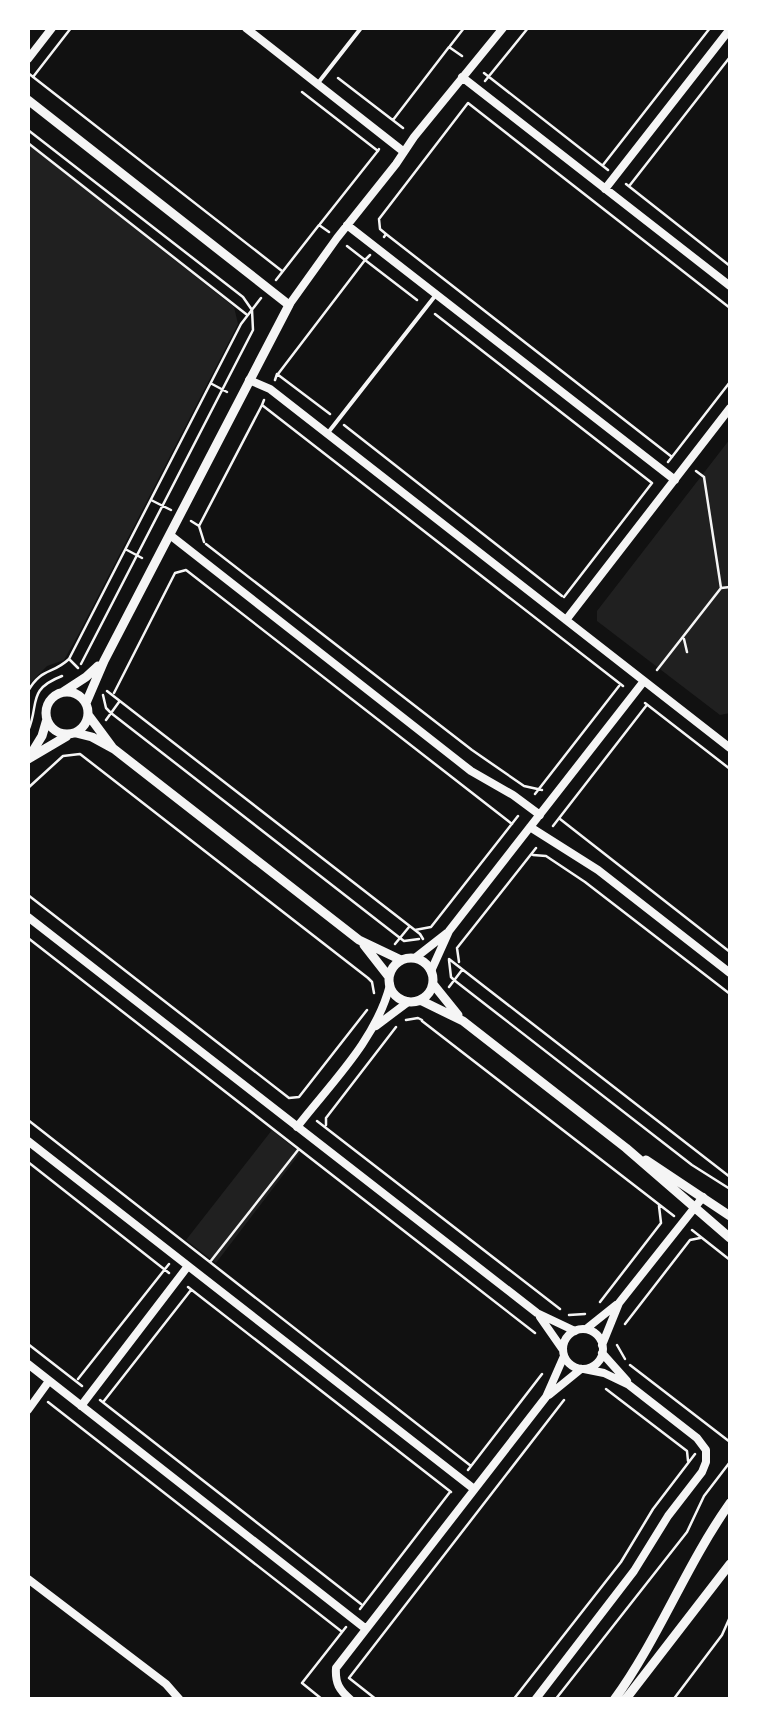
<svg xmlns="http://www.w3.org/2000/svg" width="758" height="1727" font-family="Literata,serif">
	<rect width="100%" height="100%" fill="#111"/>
	<path fill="#202020" d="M 28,144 L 234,307 L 238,324 L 78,635 L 64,660 L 47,666 L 28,685 Z
		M 730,439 L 730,713 L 720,715 L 597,621 L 597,611 Z
		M 272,1130 L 300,1153 L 216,1263 L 186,1240 Z"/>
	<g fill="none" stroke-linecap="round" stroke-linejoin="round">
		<path stroke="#f5f5f5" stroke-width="2.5" d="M 28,29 L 29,28
			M 450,46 L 464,28
			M 28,73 L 282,271
			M 484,73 L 608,170
			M 33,77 L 71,28
			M 338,78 L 403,128
			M 485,81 L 528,28
			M 302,92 L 378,151 L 379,149
			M 393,120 L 449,47 L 462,56
			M 28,130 L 243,297 L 252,310 L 253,330 L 81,664
			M 28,143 L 246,314
			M 603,165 L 710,28
			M 626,184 L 730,266
			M 630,185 L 730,57
			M 320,224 L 377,152
			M 386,234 L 672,457
			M 384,237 L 386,234 L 380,229 L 379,219 L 468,103 L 730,308
			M 370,255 L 365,260 L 417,300
			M 276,280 L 319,225 L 329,232
			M 435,314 L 652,483 L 564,597
			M 278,374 L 365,260 L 347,246
			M 275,380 L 277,374 L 330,414
			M 212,384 L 227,392
			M 264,400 L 262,405 L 623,686
			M 344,425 L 562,596
			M 668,462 L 730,382
			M 696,471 L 704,477 L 721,588
			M 151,500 L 171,510
			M 191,521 L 199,526 L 204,542
			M 199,526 L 262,405
			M 206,544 L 472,750 L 524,786 L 542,790
			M 127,550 L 142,558
			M 684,639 L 687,652
			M 69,659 L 78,668
			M 657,670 L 721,588 L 730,587
			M 28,691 C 42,667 52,675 69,659 L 241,324 L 261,298
			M 107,691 L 420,934 L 423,939
			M 114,693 L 175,573 L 186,570 L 512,824
			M 103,695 L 106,708 L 111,713 L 400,938 L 404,941 L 419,939
			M 645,703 L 730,769
			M 106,720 L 119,702
			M 28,731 C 40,704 26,690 62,676
			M 28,788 L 63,756 L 80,754 L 368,978
			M 535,794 L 619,686
			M 560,819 L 730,952
			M 553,826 L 646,706
			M 533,855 L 546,856 L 585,882 L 730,994
			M 28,895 L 289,1098 L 299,1097 L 367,1010
			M 415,930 L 431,927 L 518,816
			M 28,938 L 535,1333
			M 395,944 L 409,927
			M 449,959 L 730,1177
			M 449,960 L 451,977 L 454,980 L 692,1165 L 730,1189
			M 459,962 L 457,948 L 536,848
			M 368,978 L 372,982 L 374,993
			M 449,987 L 462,970
			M 406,1020 L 418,1018 L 422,1020
			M 422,1021 L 674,1216
			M 28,1120 L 471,1466
			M 317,1121 L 560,1309
			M 326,1125 L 326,1118 L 396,1027
			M 28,1162 L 169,1273
			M 692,1230 L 730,1260
			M 210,1262 L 298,1150
			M 188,1287 L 451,1492
			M 600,1302 L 661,1223 L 659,1206
			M 569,1315 L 585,1314
			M 625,1324 L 690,1240 L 700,1238
			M 28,1344 L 82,1386
			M 617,1345 L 625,1359
			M 630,1365 L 730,1442
			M 78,1379 L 169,1264
			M 606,1389 L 687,1451 L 688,1461
			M 100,1400 L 361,1604
			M 104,1401 L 191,1290
			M 48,1402 L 341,1631
			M 468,1470 L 542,1374
			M 360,1609 L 450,1492
			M 323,1700 L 302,1683 L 346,1627
			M 377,1700 L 349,1678 L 564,1400
			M 513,1700 L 621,1562 L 653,1509 L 695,1454
			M 555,1700 L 687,1532 L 704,1496 L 730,1462
			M 673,1700 L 722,1635 L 730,1617"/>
		<path stroke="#f5f5f5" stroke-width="4" d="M 318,83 L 361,28
			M 327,434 L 435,296"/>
		<path stroke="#f5f5f5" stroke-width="8" d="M 246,28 L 404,152
			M 28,59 L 52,28
			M 462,77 L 730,286
			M 605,189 L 730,29
			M 347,225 L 675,480
			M 289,305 L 337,238 L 396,164 L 414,137 L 503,28
			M 249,380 L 270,389 L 730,748
			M 170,535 L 471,771 L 513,795 L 540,815
			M 566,620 L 730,408
			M 530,827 L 598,870 L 730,973
			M 28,917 L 537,1313 L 575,1331
			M 415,958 L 447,933
			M 431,971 L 449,931 L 644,681
			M 376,1026 L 408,1002
			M 297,1127 C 331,1083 376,1040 390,985
			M 28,1141 L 474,1489
			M 540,1317 L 563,1350
			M 586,1329 L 616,1305
			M563 1349a20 20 0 1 1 40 0a20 20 0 1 1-40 0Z
			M 602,1345 L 619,1303 L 703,1197
			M 602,1353 L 627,1381
			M 28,1364 L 366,1629
			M 549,1395 L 581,1369
			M 81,1406 L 188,1266
			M 28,1410 L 49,1381
			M 28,1579 L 166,1684 L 180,1700
			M 351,1700 C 339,1690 335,1683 336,1668 L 546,1397 L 564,1356
			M 535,1700 L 634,1571 L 668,1516 L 702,1472 L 706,1462 L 706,1450 L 697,1438 L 629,1385 L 604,1373 L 584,1369"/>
		<path stroke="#f5f5f5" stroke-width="9" d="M 28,100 L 289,305 L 104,661 L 86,703
			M46 713a21 21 0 1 1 42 0a21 21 0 1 1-42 0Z
			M 63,692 L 86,677 L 98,666
			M 89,716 L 112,747
			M 76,733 L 92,737 L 114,749 L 359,940 L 401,960
			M 31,754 L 42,736 L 47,719
			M 28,759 L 67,736
			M 364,945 L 389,977
			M389 980a22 22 0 1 1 44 0a22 22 0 1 1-44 0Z
			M 433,984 L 458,1015
			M 420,1000 L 463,1021 L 626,1148 L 730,1238
			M 646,1160 L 730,1216
			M 614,1700 C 659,1638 686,1565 730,1503
			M 625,1700 L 730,1564"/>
	</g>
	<rect width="758" height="1727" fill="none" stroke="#ffffff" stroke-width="60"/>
</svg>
